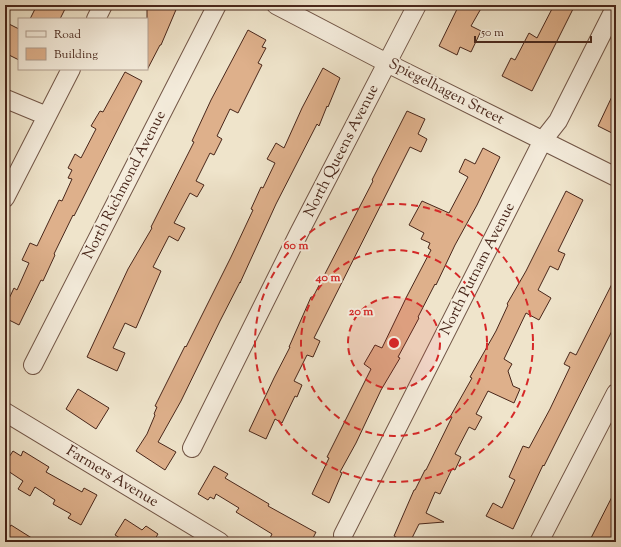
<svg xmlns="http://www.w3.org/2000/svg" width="621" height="547" font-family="'Sorts Mill Goudy',serif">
	<rect width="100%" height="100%" fill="#efe4cb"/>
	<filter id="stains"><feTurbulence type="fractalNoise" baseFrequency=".005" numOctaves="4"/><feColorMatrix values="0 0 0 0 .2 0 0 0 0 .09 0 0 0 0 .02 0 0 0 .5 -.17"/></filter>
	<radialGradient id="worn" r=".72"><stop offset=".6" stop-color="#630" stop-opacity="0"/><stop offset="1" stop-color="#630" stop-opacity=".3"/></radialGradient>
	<path fill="#deb08b" stroke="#49271b" d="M 37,5 L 67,5 L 60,19 L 30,19 Z
		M 147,5 L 178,5 L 161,45 L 160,45 L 147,70 Z
		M 459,5 L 483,5 L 471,26 L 481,31 L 471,52 L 460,47 L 457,55 L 439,46 Z
		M 554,5 L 575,5 L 532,91 L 502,76 L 511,58 L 515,60 L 529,33 L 537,38 Z
		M 5,22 L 19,29 L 19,60 L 5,53 Z
		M 248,30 L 266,40 L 262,47 L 266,48 L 258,63 L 262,65 L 238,113 L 230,109 L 217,136 L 222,139 L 214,155 L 210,153 L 196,181 L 204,185 L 197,197 L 190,193 L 174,223 L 185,228 L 178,241 L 169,236 L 153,267 L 161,271 L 136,328 L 125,323 L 113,348 L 125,353 L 117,371 L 87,357 L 128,269 L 152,228 L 151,227 L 194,142 L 192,141 L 211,100 Z
		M 323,68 L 340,78 L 328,107 L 327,106 L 319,126 L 317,124 L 276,204 L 240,283 L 240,282 L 220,321 L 181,401 L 158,442 L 176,452 L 165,470 L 136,451 L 147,434 L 155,415 L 154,414 L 157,407 L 155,406 L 185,346 L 186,347 L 231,257 L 253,210 L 251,209 L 261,187 L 263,188 L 275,163 L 267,159 L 276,143 L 284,148 L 302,108 Z
		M 125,72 L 142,81 L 74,216 L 73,215 L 54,254 L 55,255 L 43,281 L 41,280 L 19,325 L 5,318 L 5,307 L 14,288 L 17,290 L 29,263 L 22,260 L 30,243 L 37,246 L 59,200 L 62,201 L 72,179 L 68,178 L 72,170 L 68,168 L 75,154 L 81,158 L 96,129 L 91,126 L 100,111 L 103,112 Z
		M 616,88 L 616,135 L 598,126 Z
		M 407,111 L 425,119 L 418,134 L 427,139 L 421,152 L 410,147 L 314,338 L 320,341 L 313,357 L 307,355 L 294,381 L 302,385 L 297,397 L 295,396 L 282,423 L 275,419 L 266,439 L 249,431 L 274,378 L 290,347 L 289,347 L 311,297 L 313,297 L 373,181 L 372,180 Z
		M 483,148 L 500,157 L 477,205 L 455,245 L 436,285 L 435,284 L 418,317 L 419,318 L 398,357 L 400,358 L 381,390 L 356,443 L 340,472 L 342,473 L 329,503 L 312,494 L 329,458 L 327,457 L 371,369 L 364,364 L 375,345 L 382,348 L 407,296 L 431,250 L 428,248 L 430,243 L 421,239 L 424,233 L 409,225 L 422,201 L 449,213 L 468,177 L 459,172 L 465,159 L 475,164 Z
		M 566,191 L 583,200 L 558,251 L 565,254 L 558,270 L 550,266 L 538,290 L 551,298 L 539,320 L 526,313 L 504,359 L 512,364 L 508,371 L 513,386 L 520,389 L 514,403 L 488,391 L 476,414 L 482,417 L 475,430 L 469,427 L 455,454 L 461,457 L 455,470 L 452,469 L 440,494 L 435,492 L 426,513 L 444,522 L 419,524 L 410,542 L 405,542 L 394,536 L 414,490 L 415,490 L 425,470 L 426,470 L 452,417 L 450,417 L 472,378 L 470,377 L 496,331 L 508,305 L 507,304 L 526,271 Z
		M 616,276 L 616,323 L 558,438 L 544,466 L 543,465 L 513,529 L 486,516 L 493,503 L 502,508 L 515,480 L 509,477 L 523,446 L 529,448 L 550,409 L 570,367 L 564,364 L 570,352 L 576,355 Z
		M 78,389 L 109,408 L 96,429 L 66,409 Z
		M 13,451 L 21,456 L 23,451 L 49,467 L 46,472 L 82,492 L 84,488 L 97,495 L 81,525 L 68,518 L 71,514 L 53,504 L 55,500 L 35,487 L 30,496 L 18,489 L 23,481 L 5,469 L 5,463 Z
		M 214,466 L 228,474 L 225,478 L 269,504 L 268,506 L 315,532 L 316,532 L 311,542 L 277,542 L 270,538 L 272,534 L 236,512 L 239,508 L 216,494 L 214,499 L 210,497 L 208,500 L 198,494 Z
		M 616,489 L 616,532 L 611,542 L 598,542 L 591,538 Z
		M 125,519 L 142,530 L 146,526 L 158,534 L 155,539 L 160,542 L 126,542 L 115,535 Z
		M 11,525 L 38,542 L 5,542 L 5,534 Z"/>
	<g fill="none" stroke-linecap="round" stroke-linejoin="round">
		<g stroke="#725647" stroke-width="20">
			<path id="minor" d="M 276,5 L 387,63 L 616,177
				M 96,19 L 103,5
				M 5,102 L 6,99 L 47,116
				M 5,198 L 71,69
				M 33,365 L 217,5
				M 5,412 L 220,542
				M 192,448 L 299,233 L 417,5
				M 343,535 L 543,140 L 558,121 L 616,6
				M 539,542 L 616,393"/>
		</g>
		<use href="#minor" stroke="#f5eddd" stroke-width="18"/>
	</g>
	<circle cx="394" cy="343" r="46" fill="#d62828" fill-opacity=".12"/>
	<g fill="none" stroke="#d62828" stroke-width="2" stroke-dasharray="7 5">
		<circle cx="394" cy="343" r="46"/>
		<circle cx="394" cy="343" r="93"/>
		<circle cx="394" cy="343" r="139"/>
	</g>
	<g text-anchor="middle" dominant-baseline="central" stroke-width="4" stroke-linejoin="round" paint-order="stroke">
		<g font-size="15" fill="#49271b" stroke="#f5eddd">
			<text transform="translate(446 92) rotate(27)">Spiegelhagen Street</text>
			<text transform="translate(342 151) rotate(-63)">North Queens Avenue</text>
			<text transform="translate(125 185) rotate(-63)">North Richmond Avenue</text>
			<text transform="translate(478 269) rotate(-63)">North Putnam Avenue</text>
			<text transform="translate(112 477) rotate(31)">Farmers Avenue</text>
		</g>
	</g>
	<circle cx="394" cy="343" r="6" fill="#d62828" stroke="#f5eddd" stroke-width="2"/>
	<g font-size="12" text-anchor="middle" font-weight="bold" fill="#d62828" stroke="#f5eddd" stroke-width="4" stroke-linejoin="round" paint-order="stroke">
		<text x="296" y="249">60 m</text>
		<text x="328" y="281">40 m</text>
		<text x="361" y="315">20 m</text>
	</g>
	<rect width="621" height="547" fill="none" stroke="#efe4cb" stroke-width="20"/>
	<rect x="6" y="6" width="609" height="535" fill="none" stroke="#49271b" stroke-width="2"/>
	<rect x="10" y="10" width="601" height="527" fill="none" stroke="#49271b"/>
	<rect x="18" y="18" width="130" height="52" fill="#f5eddd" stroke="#b09e8f"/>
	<rect x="26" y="31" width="20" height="6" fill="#f5eddd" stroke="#b09e8f"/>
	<text x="54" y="38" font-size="12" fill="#49271b">Road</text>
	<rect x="26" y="48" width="20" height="12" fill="#deb08b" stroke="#b09e8f"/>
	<text x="54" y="58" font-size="12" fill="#49271b">Building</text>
	<path d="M475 36v6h116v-6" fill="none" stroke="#49271b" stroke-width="2"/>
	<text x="481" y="36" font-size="12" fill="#49271b" stroke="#f5eddd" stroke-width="3" paint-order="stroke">50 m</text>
	<rect width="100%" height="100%" filter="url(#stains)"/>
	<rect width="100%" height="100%" fill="url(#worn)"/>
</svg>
